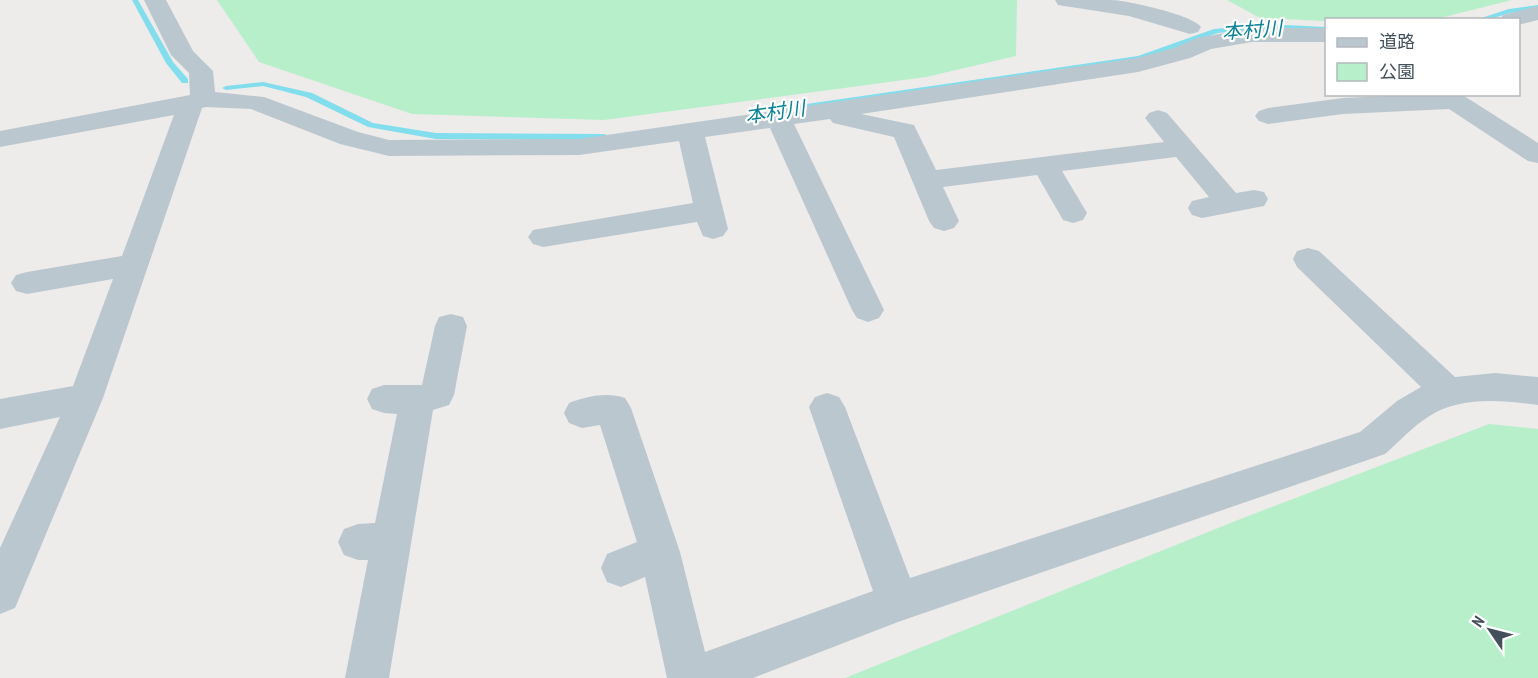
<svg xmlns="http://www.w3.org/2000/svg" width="1538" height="678" font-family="'PT Sans Narrow','Noto Sans JP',sans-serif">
	<rect width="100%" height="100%" fill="#eeebeb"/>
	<path fill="#b6efc9" d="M 217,0 L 1017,0 L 1016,56 L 926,77 L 604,120 L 412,114 L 259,62 Z
		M 1227,0 L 1512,0 L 1436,19 L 1326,21 L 1260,18 Z
		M 1489,424 L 1538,429 L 1538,678 L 845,678 L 1243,518 Z"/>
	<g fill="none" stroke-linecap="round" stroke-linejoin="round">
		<path fill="#82dded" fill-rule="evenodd" d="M 132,0 L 138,0 L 173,62 L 188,79 L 188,83 L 182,83 L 166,63 Z
			M 1538,5 L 1538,9 L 1510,13 L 1487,20 L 1475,20 L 1509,9 Z
			M 1266,24 L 1326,27 L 1326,31 L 1266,28 L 1218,33 L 1139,60 L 772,113 L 768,111 L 772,109 L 1138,56 L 1214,29 Z
			M 263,82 L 312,93 L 373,123 L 436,133 L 605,134 L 609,137 L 605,140 L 436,139 L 368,127 L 306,97 L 263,86 L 226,90 L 222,88 L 226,86 Z"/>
		<path fill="#bbc7ce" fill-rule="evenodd" d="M 144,0 L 166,0 L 193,51 L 213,71 L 215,92 L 264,97 L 358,132 L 389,140 L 579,139 L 1137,58 L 1174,48 L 1197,38 L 1252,28 L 1326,28 L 1326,42 L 1252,42 L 1211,49 L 1190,58 L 1138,72 L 861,114 L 914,125 L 936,170 L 1164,142 L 1145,118 L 1149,113 L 1158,110 L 1167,113 L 1236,193 L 1254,190 L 1264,192 L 1268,199 L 1264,206 L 1202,218 L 1192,215 L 1188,208 L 1192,201 L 1209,197 L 1176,157 L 1062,171 L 1087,213 L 1083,220 L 1073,223 L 1063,220 L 1037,175 L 943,187 L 959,221 L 954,228 L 944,231 L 934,228 L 929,221 L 894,137 L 833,123 L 830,119 L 794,124 L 884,310 L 879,318 L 868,322 L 857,318 L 852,310 L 770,128 L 705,137 L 728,229 L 723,236 L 713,239 L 703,236 L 697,222 L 543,247 L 533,244 L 528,237 L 533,230 L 693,203 L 679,141 L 579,155 L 389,156 L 340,144 L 251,109 L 206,107 L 202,108 L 103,398 L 15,608 L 0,614 L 0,548 L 60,417 L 0,429 L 0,399 L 73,386 L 113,279 L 27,294 L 16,291 L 11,283 L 16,275 L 27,272 L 122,256 L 174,115 L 0,147 L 0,131 L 190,95 L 189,73 L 171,55 Z
			M 1055,0 C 1074,0 1093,0 1112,0 C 1129,1 1193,15 1201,27 L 1198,32 L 1190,34 L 1129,16 L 1058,5 Z
			M 1538,6 L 1538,20 L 1518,25 L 1518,20 L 1500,20 L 1503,15 Z
			M 1430,94 L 1461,94 L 1538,143 L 1538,163 L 1528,161 L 1449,109 L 1343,114 L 1268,124 L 1259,121 L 1255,116 L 1259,111 L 1268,108 L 1343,98 Z
			M 1308,248 L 1319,251 L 1455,377 L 1495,373 L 1538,377 L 1538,405 C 1502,400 1459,396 1428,417 C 1412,427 1399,442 1385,454 L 898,622 L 753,678 L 667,678 L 645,577 L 621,587 L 607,582 L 601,568 L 607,554 L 637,542 L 600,425 L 582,428 L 569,423 L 564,413 L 569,403 C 588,396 607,392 625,398 L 631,408 L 680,552 L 705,652 L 873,591 L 809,407 L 815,397 L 827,393 L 839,397 L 845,407 L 910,578 L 1360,432 L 1397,401 L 1421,387 L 1297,267 L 1293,259 L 1297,251 Z
			M 451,314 L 463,317 L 467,326 L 454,395 L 449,405 L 433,410 L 389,678 L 345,678 L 368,560 L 358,560 L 344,555 L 338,542 L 344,529 L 358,524 L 375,523 L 397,414 L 384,413 L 372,409 L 367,399 L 372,389 L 384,385 L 422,385 L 435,326 L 439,317 Z"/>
	</g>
	<g text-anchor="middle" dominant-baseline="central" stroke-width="4.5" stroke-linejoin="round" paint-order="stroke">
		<g font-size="20" font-style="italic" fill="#0a8297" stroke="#fff">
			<text transform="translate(1252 30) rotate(-4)">本村川</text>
			<text transform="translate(775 112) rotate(-8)">本村川</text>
		</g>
	</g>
	<rect x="1325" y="18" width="195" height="78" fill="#ffffff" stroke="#b4b9bd" stroke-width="1.5"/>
	<rect x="1337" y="38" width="30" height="9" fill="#bbc7ce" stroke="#b4b9bd" stroke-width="1.5"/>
	<text x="1379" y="48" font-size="18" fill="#435059">道路</text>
	<rect x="1337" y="63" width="30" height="18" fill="#b6efc9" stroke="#b4b9bd" stroke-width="1.5"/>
	<text x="1379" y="78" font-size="18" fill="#435059">公園</text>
	<g transform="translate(1490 630) rotate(305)" stroke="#ffffff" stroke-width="4.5" paint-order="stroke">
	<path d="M0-4.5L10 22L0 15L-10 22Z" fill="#435059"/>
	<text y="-9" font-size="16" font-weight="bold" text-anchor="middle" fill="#435059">N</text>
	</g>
</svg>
